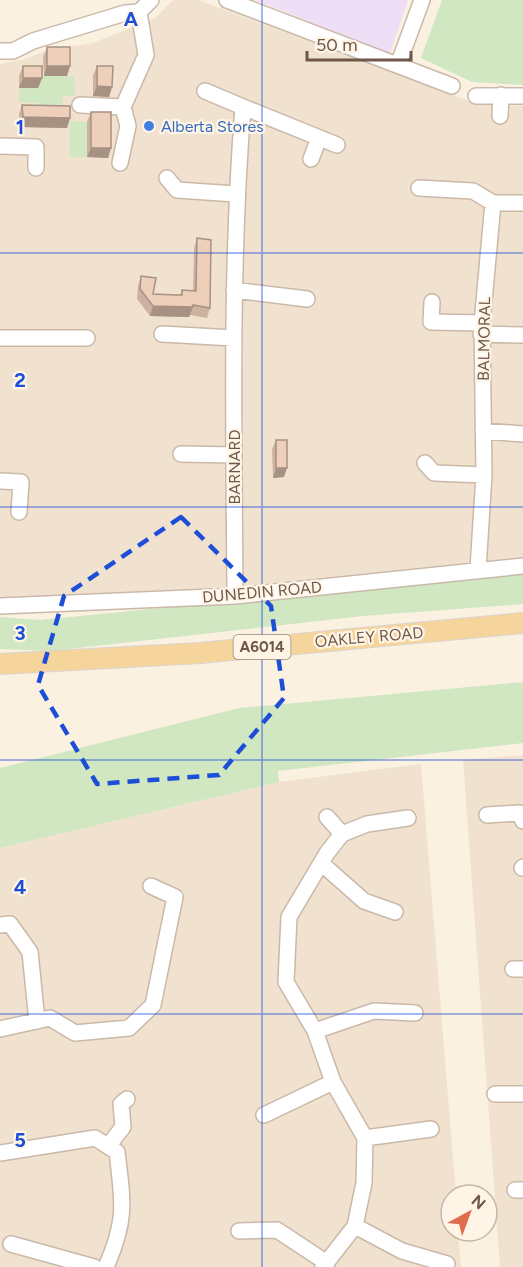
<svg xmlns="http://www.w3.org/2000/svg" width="523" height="1267" font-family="Figtree,sans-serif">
	<rect width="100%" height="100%" fill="#faf1e1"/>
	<path fill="#f1e2d0" d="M 173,0 L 198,0 L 477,104 L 523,106 L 523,557 L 252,585 L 0,600 L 0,64 L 25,59 L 47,50 L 93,43 L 155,18 Z
		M 523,755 L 523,1267 L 500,1267 L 463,760 Z
		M 421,764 L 456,1195 L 451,1195 L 451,1231 L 458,1231 L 461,1267 L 0,1267 L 0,848 L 279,782 Z"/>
	<path fill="#eedef6" d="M 256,0 L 408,0 L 390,54 Z"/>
	<path fill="#d0e7c1" d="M 442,0 L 523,0 L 523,85 L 472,82 L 421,58 Z
		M 38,76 L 74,76 L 75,96 L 63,96 L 63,108 L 38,115 L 38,103 L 19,102 L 19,88 L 38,88 Z
		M 70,121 L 87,122 L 87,157 L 70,157 Z
		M 523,572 L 523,604 L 363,616 L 51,651 L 0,649 L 0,617 L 40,620 Z
		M 523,682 L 523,743 L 278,771 L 279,782 L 0,848 L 0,768 L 239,708 Z"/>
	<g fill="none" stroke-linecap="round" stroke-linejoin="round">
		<g stroke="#cab8a9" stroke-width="18">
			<path id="minor" d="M 227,0 L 452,86
				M 0,51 L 13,51 L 33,41 L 125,13 L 139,12 L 151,0
				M 398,65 L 422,0
				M 205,91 L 243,107
				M 476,96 L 523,96
				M 80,105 L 123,107 L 146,55 L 139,12
				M 500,116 L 501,95
				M 0,146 L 36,147 L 36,168
				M 311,159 L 319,138
				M 120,163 L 128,126 L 123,107
				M 167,178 L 177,190 L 236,194
				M 419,188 L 473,191 L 493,203
				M 234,290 L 307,299
				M 432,302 L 431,322 L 482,323
				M 162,334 L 234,338
				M 481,334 L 523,335
				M 0,338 L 87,338
				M 483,431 L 523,434
				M 181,454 L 234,455
				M 425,463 L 434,473 L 484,475
				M 0,481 L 21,482 L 19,512
				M 478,569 L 484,475 L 482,323 L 493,203 L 523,203
				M 235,596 C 234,433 230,270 243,107 L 337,145
				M 0,606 L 235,596 L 523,566
				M 487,815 L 519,813 L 523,821
				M 327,817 L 342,834
				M 321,863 L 364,901 L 395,912
				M 522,868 L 523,867
				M 0,925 L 10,924 L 30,952 L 37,1021
				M 513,969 L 523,969
				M 0,1029 L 50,1018 L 75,1033 L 129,1028 L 153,1005 L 175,897 L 151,886
				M 315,1031 L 374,1011 L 415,1013
				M 495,1094 L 523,1094
				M 264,1115 L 333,1082
				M 365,1138 L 431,1129
				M 108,1146 L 123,1127 L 121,1104 L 127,1099
				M 0,1153 L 95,1138 L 117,1152 C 123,1203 127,1219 106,1267
				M 515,1190 L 523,1190
				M 355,1226 L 402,1251 L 447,1264
				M 239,1231 L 277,1230 L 327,1263
				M 11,1244 L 94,1267
				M 323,1267 L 355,1226 L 364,1183 L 365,1138 L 333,1082 L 315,1031 L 286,982 L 289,917 L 327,853 L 342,834 L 367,824 L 408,818"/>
		</g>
		<g stroke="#dad3d0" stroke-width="22">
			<path id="major" d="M 0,664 L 200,653 L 523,623"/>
		</g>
		<use href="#minor" stroke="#fff" stroke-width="15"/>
		<use href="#major" stroke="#f6d59d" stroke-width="20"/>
	</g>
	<path fill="#cdb2a0" d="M 47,47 L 70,66 L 67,76 L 44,76 L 43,57 Z
		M 23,66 L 42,78 L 38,88 L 19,88 L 19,76 Z
		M 97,66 L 112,87 L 109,97 L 93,96 L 93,75 Z
		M 22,105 L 70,118 L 67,128 L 19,127 L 19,114 Z
		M 91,112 L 111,148 L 108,158 L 87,157 L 87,122 Z
		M 197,238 L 210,308 L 207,318 L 190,315 L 189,317 L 150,316 L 137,299 L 138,286 L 141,276 L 153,294 L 180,295 L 182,290 L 193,291 L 194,248 Z
		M 276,440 L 284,477 L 273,478 L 272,449 Z"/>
	<path fill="#a79182" d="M 47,66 L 70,66 L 67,76 L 44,76 Z
		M 23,78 L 42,78 L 38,88 L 19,88 Z
		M 97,86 L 112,87 L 109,97 L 93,96 Z
		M 23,117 L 70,118 L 67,128 L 19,127 Z
		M 91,148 L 111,148 L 108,158 L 87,157 Z
		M 153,306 L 193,307 L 189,317 L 150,316 Z
		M 276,468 L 287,468 L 284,477 L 273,478 Z"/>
	<path fill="#eecfba" stroke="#a79182" stroke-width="1.5" d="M 47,47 L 70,47 L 70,66 L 47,66 Z
		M 23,66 L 42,66 L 42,78 L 23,78 Z
		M 97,66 L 113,66 L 112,87 L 97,86 Z
		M 22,105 L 70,106 L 70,118 L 23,117 Z
		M 91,112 L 111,112 L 111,148 L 91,148 Z
		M 197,238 L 211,240 L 210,308 L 193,305 L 193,307 L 153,306 L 140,289 L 141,276 L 156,278 L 153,294 L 176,295 L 182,295 L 182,290 L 196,291 Z
		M 276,440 L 287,440 L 287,468 L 276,468 Z"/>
	<path fill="none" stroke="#1d4ed8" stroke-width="4.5" stroke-dasharray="12 8" stroke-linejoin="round" d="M 181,517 L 271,606 L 284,698 L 219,775 L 97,784 L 38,685 L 64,596 Z"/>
	<path fill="none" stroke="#1d4ed8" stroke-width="1.5" stroke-opacity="0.55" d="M 262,0 L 262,1267M 0,253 L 523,253M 0,507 L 523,507M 0,760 L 523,760M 0,1014 L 523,1014"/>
	<circle fill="#3f7fe0" stroke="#fef5e7" stroke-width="2" cx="149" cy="126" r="6"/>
	<g text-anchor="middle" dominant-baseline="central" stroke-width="4.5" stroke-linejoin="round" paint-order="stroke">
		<rect fill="#fef5e7" stroke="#9b8679" stroke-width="1.5" x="233.5" y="635" width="57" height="24" rx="4.5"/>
		<g font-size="15" font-weight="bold" fill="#70574a">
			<text x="262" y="647">A6014</text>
		</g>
		<g font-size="16" fill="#366cbe" stroke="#fef5e7" text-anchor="start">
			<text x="161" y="126">Alberta Stores</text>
		</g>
		<g font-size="16" fill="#70574a" stroke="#fef5e7">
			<text transform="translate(484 339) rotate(-89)">BALMORAL</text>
			<text transform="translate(234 467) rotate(-90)">BARNARD</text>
			<text transform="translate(262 592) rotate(-5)">DUNEDIN ROAD</text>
			<text transform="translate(369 637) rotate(-5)">OAKLEY ROAD</text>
		</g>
	</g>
	<g font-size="20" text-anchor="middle" font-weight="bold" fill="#1d4ed8" stroke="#fef5e7" stroke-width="4.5" stroke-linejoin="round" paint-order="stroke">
		<text x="131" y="26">A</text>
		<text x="20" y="134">1</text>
		<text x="20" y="387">2</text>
		<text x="20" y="640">3</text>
		<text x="20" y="894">4</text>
		<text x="20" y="1147">5</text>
	</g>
	<g transform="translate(469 1213) rotate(41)"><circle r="28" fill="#fef5e7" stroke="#c5b6a8" stroke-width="1.5"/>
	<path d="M0-4.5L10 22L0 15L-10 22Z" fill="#de6d4d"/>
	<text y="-9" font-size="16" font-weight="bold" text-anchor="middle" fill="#70574a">N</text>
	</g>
	<path d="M307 51v9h104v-9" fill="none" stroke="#70574a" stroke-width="3"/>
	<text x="316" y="51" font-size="18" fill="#70574a" stroke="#fef5e7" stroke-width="4.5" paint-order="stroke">50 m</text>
</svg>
